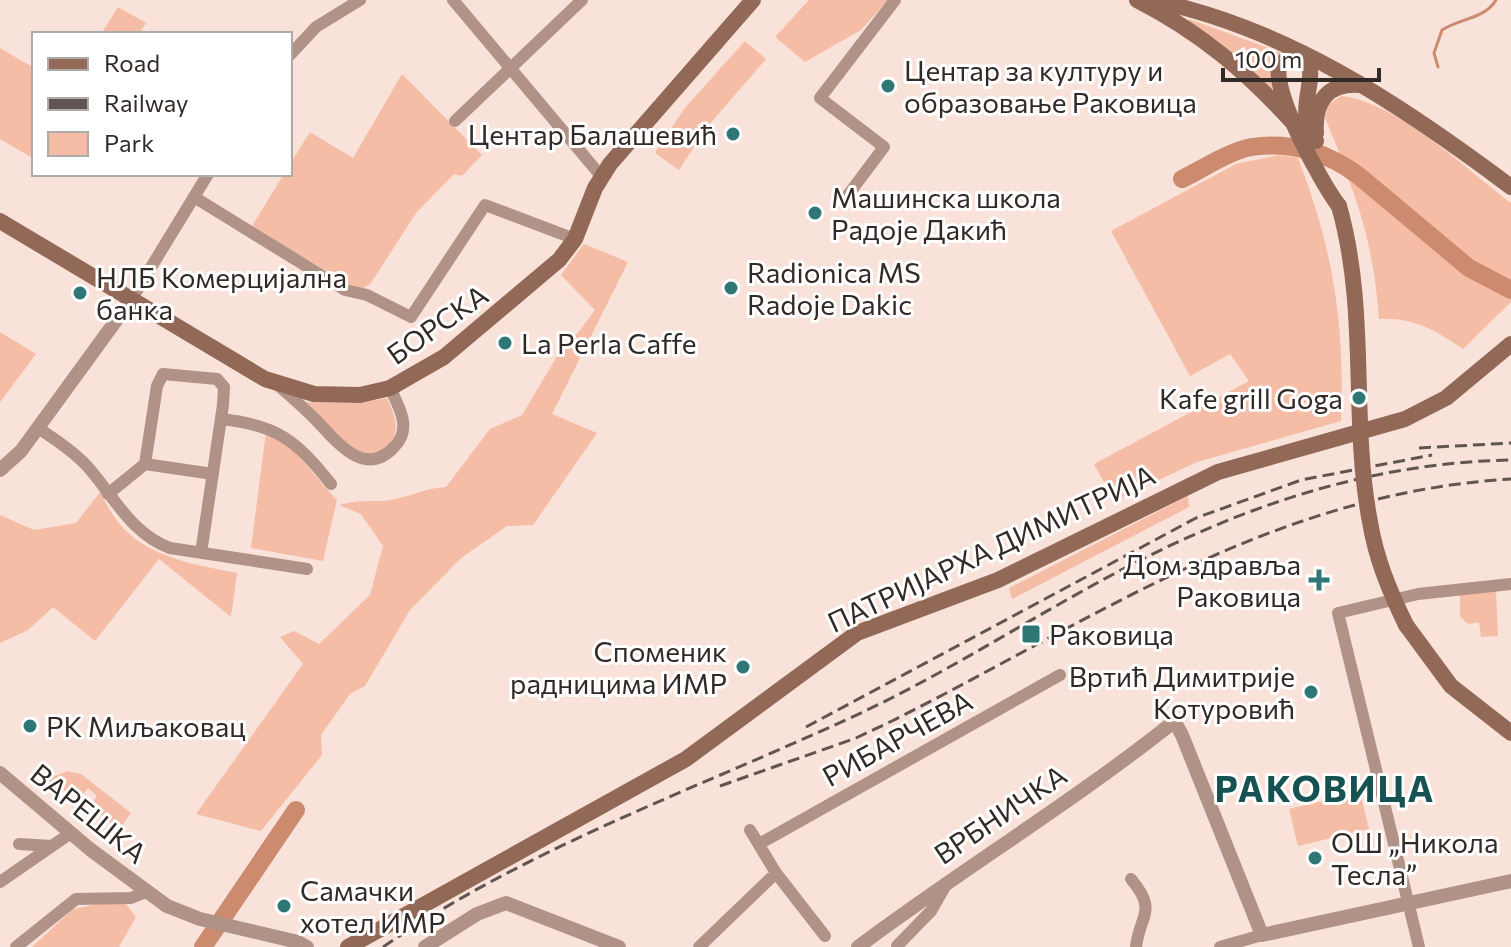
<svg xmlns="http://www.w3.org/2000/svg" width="1511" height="947" font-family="Commissioner,sans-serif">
	<rect width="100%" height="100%" fill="#f8e2d9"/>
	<path fill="#f5bda5" d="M 809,0 L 888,0 L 861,30 L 805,62 L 775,37 Z
		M 118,7 L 146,23 L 139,34 L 101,34 Z
		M 1189,19 L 1282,53 L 1271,71 L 1272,90 L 1188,22 Z
		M 745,41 L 766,59 L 708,126 L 679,170 L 655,153 L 684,109 Z
		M 0,48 L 34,68 L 34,159 L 0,139 Z
		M 402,74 L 482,155 L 462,176 L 454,174 L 416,213 L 371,283 L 364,288 L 354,288 L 252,226 L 284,174 L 290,174 L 290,164 L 310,132 L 353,158 Z
		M 1341,96 C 1396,101 1467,170 1511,203 L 1511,286 L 1481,273 L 1342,159 L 1325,118 L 1328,105 Z
		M 1279,155 L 1298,158 C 1333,249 1345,323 1341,421 L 1197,462 L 1114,501 L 1094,464 L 1249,381 L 1230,354 L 1190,376 L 1111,231 L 1236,164 Z
		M 1344,168 L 1466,270 L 1511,296 L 1511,302 L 1463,349 C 1435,330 1413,317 1379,319 C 1375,264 1365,219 1344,168 Z
		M 584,244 L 628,262 L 552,414 L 597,433 L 533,525 L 507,526 L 461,558 L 410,610 L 365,686 L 350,694 L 321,735 L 322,755 L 261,831 L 196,814 L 303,664 L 280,637 L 294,631 L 319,644 L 370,595 L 383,546 L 361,514 L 339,505 C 356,500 367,501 384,501 C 405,499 424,488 446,487 L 490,429 L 522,415 L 565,343 L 578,333 L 595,310 L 561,275 Z
		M 0,332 L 36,354 L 0,402 Z
		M 387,398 C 394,414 402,430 388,445 C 359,477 326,417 306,402 L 358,403 Z
		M 266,432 C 303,452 310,473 337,500 L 323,561 L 251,548 Z
		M 101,491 C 123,553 180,562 237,573 L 231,617 L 159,559 L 95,641 L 53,607 L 28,630 L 0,643 L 0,515 L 34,530 L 76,523 Z
		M 1188,496 L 1189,507 L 1012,599 L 1009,588 Z
		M 1496,590 L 1498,636 L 1481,637 L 1479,622 L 1468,624 L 1460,617 L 1460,591 Z
		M 68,771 L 81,774 L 131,813 L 119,830 L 90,805 L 97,796 L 88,788 L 80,798 C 68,788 56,794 45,786 L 52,777 Z
		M 1360,792 L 1369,829 L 1298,846 L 1289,809 Z
		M 103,903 L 126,904 L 136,917 L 119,947 L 32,947 L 73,909 Z"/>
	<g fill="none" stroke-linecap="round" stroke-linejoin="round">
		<path stroke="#cc8a6f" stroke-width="3" d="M 1438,67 L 1434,53 L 1442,30 C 1460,18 1485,19 1496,0"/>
		<path stroke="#cc8a6f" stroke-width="18" d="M 1182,179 C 1203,169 1229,151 1252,147 C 1291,141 1329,153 1359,176 L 1469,268 L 1511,290
			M 203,947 L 296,810"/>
		<path stroke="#b09286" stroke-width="12" d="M 453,0 L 601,176
			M 290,55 L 316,27 L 360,0
			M 455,121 L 582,0
			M 848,195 L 884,147 L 820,98 L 895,0
			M 194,197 L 345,290 L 367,295 L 411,317 L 485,205 L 575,239
			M 131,300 L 208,174
			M 277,384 C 289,395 302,406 314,418 C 335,439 364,481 395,446 C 412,428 399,407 390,388
			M 221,419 C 277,425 296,440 331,484
			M 38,428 C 55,439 73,451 87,466 C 113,495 131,534 170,548 L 307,569
			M 145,464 L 213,474
			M 108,494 L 145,464 L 157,386 L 163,374 L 217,379 L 224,387 L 223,405 L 201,553
			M 750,830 L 776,873 L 825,936
			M 19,844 L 52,846 L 71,833
			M 759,844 L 1060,675
			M 1131,879 C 1158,911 1140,914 1136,947
			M 0,882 L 52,846
			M 897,946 L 931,911 L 947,883
			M 16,947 L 76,899 L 131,898 L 146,892
			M 699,947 L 776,873
			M 1220,947 L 1262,935
			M 1419,947 L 1338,613 L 1418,594 L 1511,584"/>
		<path stroke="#b09286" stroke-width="14" d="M 0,470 L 21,451 L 131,300
			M 0,773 L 91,850 L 167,906 L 200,919 L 298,942 L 307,947
			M 425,947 L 477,914 L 506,903 L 619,947
			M 858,947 C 961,870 1070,804 1171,724 L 1177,726 L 1182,735 L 1262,935 L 1511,881"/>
		<path stroke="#926857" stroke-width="16" d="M 1137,0 C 1200,32 1247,72 1294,124
			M 1151,0 C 1286,27 1403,106 1511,187
			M 1298,52 L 1280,64 C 1269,88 1322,184 1339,206
			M 1308,56 C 1317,90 1294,107 1316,141
			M 1316,133 C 1314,102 1327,82 1361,85
			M 0,221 L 265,379 L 314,394 L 360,395 L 390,388 L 444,357 L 559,260 L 575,239 L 595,188 L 610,164 L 753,0
			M 1406,625 L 1451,686 L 1511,733
			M 348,947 L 686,759 L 857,633 L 998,580 L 1218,472 L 1405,419 L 1446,398 L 1511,344"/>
		<path stroke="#605550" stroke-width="3" stroke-dasharray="12 6" stroke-linecap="butt" d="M 1419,448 L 1511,443
			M 806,727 L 1196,518 L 1301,480 L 1432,455
			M 720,786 L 856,738 L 892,721 C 1097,618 1274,493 1511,479
			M 383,947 C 532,845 700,788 863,712 C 977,658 1082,583 1198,533 C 1297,489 1402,462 1511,460"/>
		<path stroke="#926857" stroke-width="16" d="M 1339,206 C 1369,312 1350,417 1370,522 C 1376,559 1390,592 1406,625"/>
	</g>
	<g fill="#2e7776" stroke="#fff" stroke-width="3">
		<circle cx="888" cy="86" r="8"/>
		<circle cx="733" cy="134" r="8"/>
		<circle cx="815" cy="213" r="8"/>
		<circle cx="731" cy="288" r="8"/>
		<circle cx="80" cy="293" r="8"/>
		<circle cx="505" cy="343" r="8"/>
		<circle cx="1359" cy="398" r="8"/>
		<path d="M1315 568h8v8h8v8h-8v8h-8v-8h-8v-8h8z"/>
		<rect x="1021" y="624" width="20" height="20" rx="4"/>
		<circle cx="743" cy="667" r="8"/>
		<circle cx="1311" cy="692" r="8"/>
		<circle cx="30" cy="726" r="8"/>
		<circle cx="1315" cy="858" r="8"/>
		<circle cx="284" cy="906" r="8"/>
	</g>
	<g text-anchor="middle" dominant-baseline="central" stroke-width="6" stroke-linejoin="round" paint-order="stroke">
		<g font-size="28" fill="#322a27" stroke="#fff" text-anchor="start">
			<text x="904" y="70">Центар за културу и<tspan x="904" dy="32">образовање Раковица</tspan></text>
			<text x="717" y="134" text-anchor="end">Центар Балашевић</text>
			<text x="831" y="197">Машинска школа<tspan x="831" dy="32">Радоје Дакић</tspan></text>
			<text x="747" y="272">Radionica MS<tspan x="747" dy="32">Radoje Dakic</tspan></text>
			<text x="96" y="277">НЛБ Комерцијална<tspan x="96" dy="32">банка</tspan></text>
			<text x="521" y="343">La Perla Caffe</text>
			<text x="1343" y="398" text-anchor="end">Kafe grill Goga</text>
			<text x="1301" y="564" text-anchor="end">Дом здравља<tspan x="1301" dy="32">Раковица</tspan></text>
			<text x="1049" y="634">Раковица</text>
			<text x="727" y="651" text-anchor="end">Споменик<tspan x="727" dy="32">радницима ИМР</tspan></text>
			<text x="1295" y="676" text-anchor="end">Вртић Димитрије<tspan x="1295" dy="32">Котуровић</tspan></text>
			<text x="46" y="726">РК Миљаковац</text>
			<text x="1331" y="842">ОШ „Никола<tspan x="1331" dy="32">Тесла”</tspan></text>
			<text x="300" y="890">Самачки<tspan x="300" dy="32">хотел ИМР</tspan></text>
		</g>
		<g font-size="28" fill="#322a27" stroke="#fff">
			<text transform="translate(437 324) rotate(-35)">БОРСКА</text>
			<text transform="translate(991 548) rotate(-25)">ПАТРИЈАРХА ДИМИТРИЈА</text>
			<text transform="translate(897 738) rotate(-29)">РИБАРЧЕВА</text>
			<text transform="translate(89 813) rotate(39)">ВАРЕШКА</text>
			<text transform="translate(1000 814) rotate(-34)">ВРБНИЧКА</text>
		</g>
		<g font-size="36" font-weight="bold" letter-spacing="2" fill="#155251" stroke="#fff">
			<text x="1325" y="787">РАКОВИЦА</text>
		</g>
	</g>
	<rect x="32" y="32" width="260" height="144" fill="#ffffff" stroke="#adaaa9" stroke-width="2"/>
	<rect x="48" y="58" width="40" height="12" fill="#926857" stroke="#adaaa9" stroke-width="2"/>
	<text x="104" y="72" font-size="24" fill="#322a27">Road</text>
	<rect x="48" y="98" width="40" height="12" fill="#605550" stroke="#adaaa9" stroke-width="2"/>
	<text x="104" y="112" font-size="24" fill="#322a27">Railway</text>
	<rect x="48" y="132" width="40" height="24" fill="#f5bda5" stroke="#adaaa9" stroke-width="2"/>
	<text x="104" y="152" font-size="24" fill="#322a27">Park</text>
	<path d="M1223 68v12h156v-12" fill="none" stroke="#322a27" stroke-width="4"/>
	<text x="1235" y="68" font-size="24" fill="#322a27" stroke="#ffffff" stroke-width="6" paint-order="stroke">100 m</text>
</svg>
